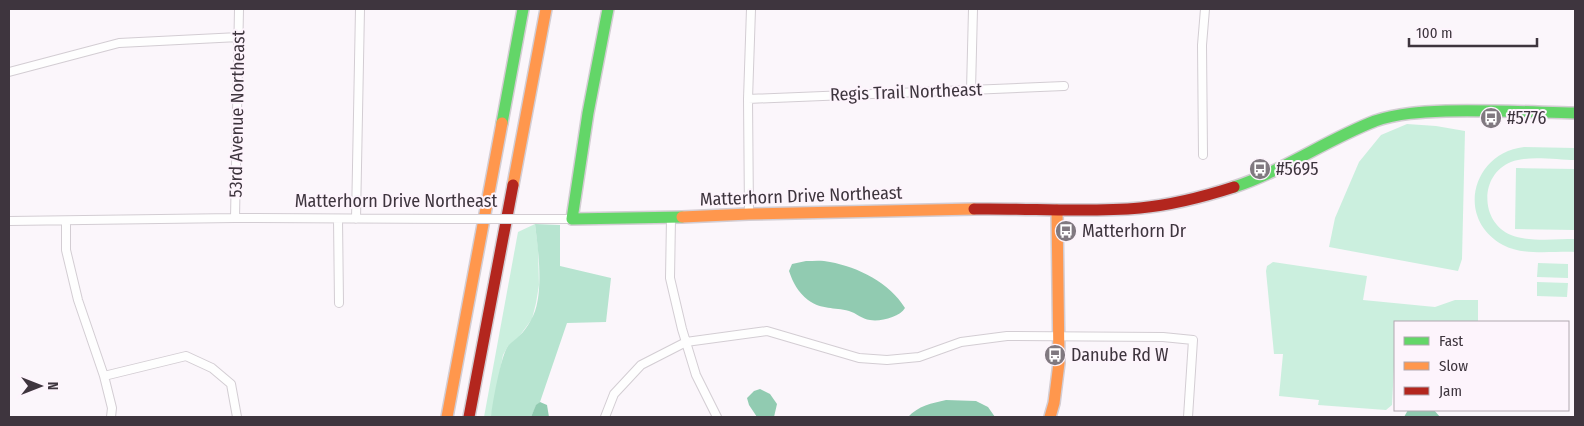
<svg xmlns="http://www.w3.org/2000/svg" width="1584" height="426" font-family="'Fira Sans Condensed',sans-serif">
	<rect width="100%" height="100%" fill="#fbf6fb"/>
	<path fill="#cbefde" d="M 1407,124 L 1436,126 L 1465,131 L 1462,259 L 1458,271 L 1329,247 L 1335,218 L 1359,162 L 1381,135 Z
		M 1524,147 L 1575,148 L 1575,160 C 1557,160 1528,155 1511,162 C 1479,175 1480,222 1511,235 C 1527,242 1557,239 1575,239 L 1575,252 C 1553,251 1523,256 1503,245 C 1455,219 1472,153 1524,147 Z
		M 1516,168 L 1575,169 L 1575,230 L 1515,229 Z
		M 535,224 L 538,248 L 539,285 L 536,303 L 532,319 L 518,338 L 508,346 L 503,355 L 491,417 L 484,417 L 518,232 Z
		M 1273,262 L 1367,276 L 1363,300 L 1435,307 L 1455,300 L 1478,300 L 1478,322 L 1395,322 L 1395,366 L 1394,366 L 1392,405 L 1386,410 L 1318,405 L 1319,400 L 1279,396 L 1283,354 L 1274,354 L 1266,271 L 1267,266 Z
		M 1538,263 L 1568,264 L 1568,278 L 1537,277 Z
		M 1537,282 L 1568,283 L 1567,297 L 1537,296 Z"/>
	<path fill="#b7e4d0" d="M 535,224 L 560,225 L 560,266 L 611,278 L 606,322 L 567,323 L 540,402 L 536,406 L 531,417 L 491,417 C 492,405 501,355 508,346 C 510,343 514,341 517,338 C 522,334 528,326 531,320 C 545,297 538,249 535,224 Z"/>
	<path fill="#91cbb1" d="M 806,261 C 814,261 822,260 830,262 C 858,267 890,283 905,308 C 900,317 880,322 870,320 C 862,319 856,313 849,311 C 834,307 822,310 808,300 C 798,292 793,283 789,271 L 792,264 Z
		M 760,389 L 770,394 L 777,404 L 774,417 L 757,417 L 749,405 L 747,398 L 754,391 Z
		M 946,400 L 976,401 L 988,407 L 995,417 L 908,417 C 918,406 932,403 946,400 Z
		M 540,402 L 547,405 L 549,417 L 531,417 L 536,405 Z
		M 1408,410 L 1434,410 L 1440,417 L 1404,417 Z"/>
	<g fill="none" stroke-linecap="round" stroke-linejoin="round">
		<g stroke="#d3cdd3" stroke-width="10">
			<path id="street" d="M 9,72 L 119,43 L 239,37
				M 971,90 L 973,9
				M 748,99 L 1064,86
				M 1203,155 L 1202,45 L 1205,9
				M 749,214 L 748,99 L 751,9
				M 235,218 L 239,9
				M 671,218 L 670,278 L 682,329 L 696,375 L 717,417
				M 338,219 L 339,303
				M 356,219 L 360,9
				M 539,219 L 572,219
				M 9,221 L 235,218 L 453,219
				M 66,222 L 66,250 L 78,300 L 104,376 L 112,408 L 111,417
				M 104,376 L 186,356 L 212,368 L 231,384 L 237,417
				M 605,417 L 614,394 L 641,365 L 686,342 L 767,331 L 859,358 L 887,360 L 919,357 L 961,342 L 1007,336 L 1163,337 L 1193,340 L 1188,417"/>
		</g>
		<g stroke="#d3cdd3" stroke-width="14">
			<path id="fast" d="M 608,9 L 588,113 L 572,219 L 682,217
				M 502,123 L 523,9
				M 1234,187 C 1283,171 1326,140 1375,121 C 1398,113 1422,112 1446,111 C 1489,110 1532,112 1575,113"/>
		</g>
		<g stroke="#d3cdd3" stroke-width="14">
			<path id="slow" d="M 513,185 L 546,9
				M 682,217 L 749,214 L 974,209
				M 447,417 L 502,123
				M 1050,417 L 1054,403 L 1059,363 L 1057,210"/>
		</g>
		<g stroke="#d3cdd3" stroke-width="14">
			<path id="jam" d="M 974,209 C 1029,208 1085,213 1140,208 C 1172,205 1203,197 1234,187
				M 469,417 L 513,185"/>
		</g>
		<use href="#street" stroke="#fefefe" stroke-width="8"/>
		<use href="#fast" stroke="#63d668" stroke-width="11"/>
		<use href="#slow" stroke="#ff974d" stroke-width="11"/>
		<use href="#jam" stroke="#b3261e" stroke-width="11"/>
		<g stroke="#d3cdd3" stroke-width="10" stroke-linecap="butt">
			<path id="street-bridge" d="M 453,219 L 539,219"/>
		</g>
		<use href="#street-bridge" stroke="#fefefe" stroke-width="8"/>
	</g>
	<defs>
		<g id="bus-disc" transform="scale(1.125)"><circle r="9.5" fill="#807980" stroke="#fdf4fc"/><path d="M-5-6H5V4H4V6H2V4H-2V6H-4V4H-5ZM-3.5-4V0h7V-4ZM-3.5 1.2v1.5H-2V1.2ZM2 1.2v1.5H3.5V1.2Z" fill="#fff"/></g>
	</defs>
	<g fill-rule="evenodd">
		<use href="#bus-disc" x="1491" y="118"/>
		<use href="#bus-disc" x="1260" y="169"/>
		<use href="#bus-disc" x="1066" y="231"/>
		<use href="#bus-disc" x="1055" y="355"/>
	</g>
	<g text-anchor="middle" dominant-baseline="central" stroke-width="4" stroke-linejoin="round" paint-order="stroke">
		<g font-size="18" fill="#3e353e" stroke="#fdf4fc">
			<text transform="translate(906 92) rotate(-2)">Regis Trail Northeast</text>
			<text transform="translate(237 114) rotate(-89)">53rd Avenue Northeast</text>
			<text transform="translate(801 196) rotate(-2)">Matterhorn Drive Northeast</text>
			<text x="396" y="201">Matterhorn Drive Northeast</text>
		</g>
		<g font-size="18" fill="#3e353e" stroke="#fdf4fc" text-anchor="start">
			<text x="1507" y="118">#5776</text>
			<text x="1276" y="169">#5695</text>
			<text x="1082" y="231">Matterhorn Dr</text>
			<text x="1071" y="355">Danube Rd W</text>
		</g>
	</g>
	<rect width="1584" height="426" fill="none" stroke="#3e353e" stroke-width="20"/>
	<rect x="1394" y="321" width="175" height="90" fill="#fdf4fc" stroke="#b1a8b0"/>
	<rect x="1404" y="337" width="25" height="8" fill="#63d668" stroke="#b1a8b0"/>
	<text x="1439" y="346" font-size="15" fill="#3e353e">Fast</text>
	<rect x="1404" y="362" width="25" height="8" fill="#ff974d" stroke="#b1a8b0"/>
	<text x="1439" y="371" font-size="15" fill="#3e353e">Slow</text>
	<rect x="1404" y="387" width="25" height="8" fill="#b3261e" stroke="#b1a8b0"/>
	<text x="1439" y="396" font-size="15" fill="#3e353e">Jam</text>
	<g transform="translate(40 386) rotate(90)" stroke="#fdf4fc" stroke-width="4" paint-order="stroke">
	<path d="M0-4L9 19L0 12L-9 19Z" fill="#3e353e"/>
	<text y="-8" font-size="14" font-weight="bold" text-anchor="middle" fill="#3e353e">N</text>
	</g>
	<path d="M1409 38v8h128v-8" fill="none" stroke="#3e353e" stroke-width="2.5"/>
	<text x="1416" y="38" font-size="15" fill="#3e353e" stroke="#fdf4fc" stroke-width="4" paint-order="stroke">100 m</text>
</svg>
